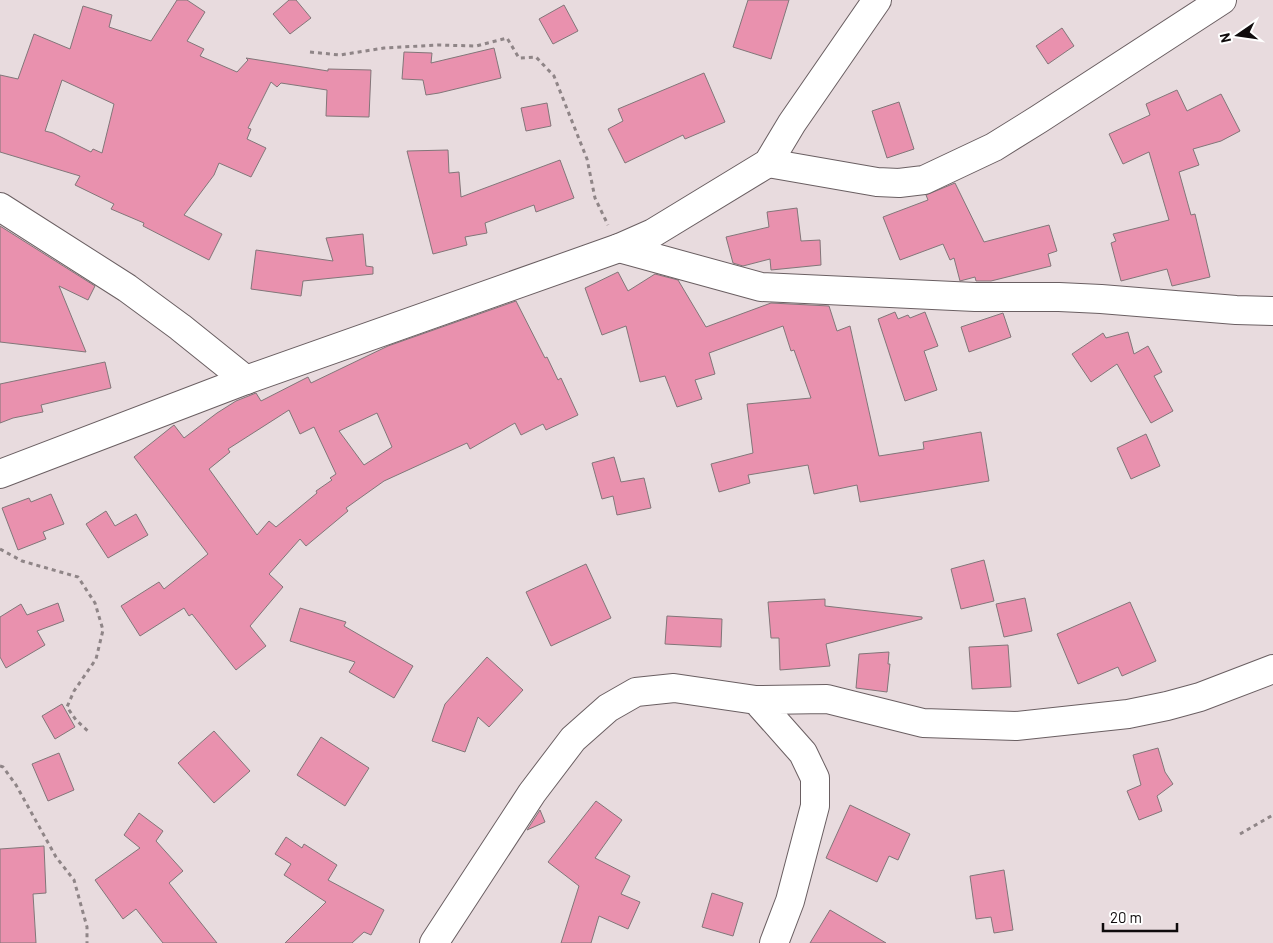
<svg xmlns="http://www.w3.org/2000/svg" width="1273" height="943" font-family="Barlow,sans-serif">
	<rect width="100%" height="100%" fill="#e8dbde"/>
	<path fill="#e991ae" stroke="#827679" fill-rule="evenodd" d="M 177,0 L 187,0 L 205,12 L 187,41 L 204,49 L 200,56 L 237,72 L 248,60 L 246,58 L 328,71 L 328,69 L 371,70 L 369,117 L 326,116 L 327,90 L 281,83 L 277,87 L 271,82 L 248,128 L 251,129 L 247,139 L 266,148 L 251,177 L 219,163 L 214,175 L 184,215 L 222,234 L 209,260 L 143,226 L 144,223 L 111,209 L 114,204 L 75,185 L 80,176 L 0,152 L 0,75 L 18,79 L 34,34 L 70,49 L 83,6 L 112,15 L 109,27 L 151,41 ZM 62,80 L 114,104 L 102,153 L 93,149 L 91,152 L 53,133 L 45,131 Z
		M 289,0 L 296,0 L 311,18 L 290,34 L 273,14 Z
		M 748,0 L 789,0 L 771,59 L 733,47 Z
		M 564,5 L 578,31 L 553,44 L 539,19 Z
		M 1062,28 L 1074,46 L 1048,64 L 1036,46 Z
		M 494,48 L 501,78 L 439,93 L 426,95 L 423,80 L 402,79 L 404,52 L 432,53 L 431,63 Z
		M 704,73 L 725,122 L 685,139 L 683,135 L 625,163 L 608,129 L 623,121 L 618,109 Z
		M 1177,90 L 1187,111 L 1221,94 L 1240,131 L 1221,141 L 1193,149 L 1199,165 L 1179,172 L 1191,215 L 1195,214 L 1210,277 L 1172,286 L 1167,269 L 1121,281 L 1111,243 L 1116,241 L 1113,234 L 1169,220 L 1149,152 L 1123,164 L 1109,134 L 1150,115 L 1146,104 Z
		M 899,102 L 914,149 L 887,158 L 872,111 Z
		M 547,103 L 551,126 L 526,131 L 521,108 Z
		M 448,150 L 449,173 L 459,172 L 461,197 L 560,160 L 574,198 L 536,212 L 534,205 L 485,223 L 487,233 L 465,237 L 467,245 L 433,254 L 407,151 Z
		M 955,183 L 984,242 L 1049,225 L 1057,251 L 1048,254 L 1051,266 L 991,281 L 976,281 L 975,277 L 960,281 L 954,258 L 950,260 L 943,244 L 900,260 L 883,217 L 928,200 L 926,195 Z
		M 797,208 L 801,241 L 820,240 L 821,265 L 771,270 L 770,259 L 743,266 L 733,263 L 726,237 L 769,227 L 767,212 Z
		M 0,226 L 95,286 L 88,300 L 59,286 L 86,352 L 0,342 Z
		M 363,234 L 366,266 L 373,267 L 373,274 L 303,281 L 301,296 L 251,289 L 256,250 L 333,261 L 326,238 Z
		M 618,272 L 628,291 L 655,274 L 678,280 L 706,327 L 771,303 L 829,306 L 837,331 L 850,326 L 879,456 L 924,449 L 923,442 L 981,432 L 989,481 L 860,502 L 857,485 L 814,494 L 808,465 L 748,475 L 750,483 L 719,492 L 711,464 L 753,453 L 747,404 L 811,398 L 794,350 L 791,351 L 783,326 L 709,353 L 715,374 L 695,380 L 702,399 L 677,407 L 665,376 L 640,382 L 626,326 L 602,335 L 585,288 Z
		M 516,301 L 545,358 L 547,357 L 558,380 L 561,378 L 578,415 L 546,430 L 543,424 L 521,435 L 515,423 L 470,449 L 467,443 L 384,481 L 346,508 L 348,511 L 306,546 L 300,539 L 269,574 L 283,587 L 250,626 L 266,646 L 236,670 L 192,614 L 189,616 L 184,608 L 140,636 L 121,606 L 159,582 L 164,589 L 208,554 L 134,457 L 174,425 L 184,438 L 217,413 L 236,401 L 256,393 L 261,401 L 308,377 L 311,383 L 388,346 ZM 289,410 L 300,434 L 314,427 L 336,474 L 330,478 L 332,480 L 316,491 L 317,493 L 276,527 L 269,521 L 257,535 L 209,469 L 230,452 L 228,449 ZM 377,413 L 392,447 L 364,465 L 339,431 Z
		M 895,312 L 898,319 L 908,315 L 910,318 L 925,312 L 938,346 L 924,351 L 937,390 L 905,401 L 878,319 Z
		M 1003,313 L 1011,337 L 969,352 L 961,327 Z
		M 1128,332 L 1134,354 L 1148,346 L 1162,372 L 1154,376 L 1173,411 L 1151,423 L 1117,364 L 1091,382 L 1072,354 L 1103,333 L 1106,338 Z
		M 105,362 L 111,388 L 41,405 L 43,412 L 13,418 L 0,423 L 0,384 Z
		M 1146,434 L 1160,466 L 1131,479 L 1117,448 Z
		M 614,457 L 621,482 L 644,478 L 651,508 L 617,515 L 613,496 L 602,499 L 592,463 Z
		M 51,494 L 64,524 L 43,532 L 46,539 L 18,550 L 2,508 L 29,498 L 31,502 Z
		M 106,511 L 115,526 L 136,514 L 148,535 L 108,558 L 86,524 Z
		M 984,560 L 994,601 L 961,609 L 951,569 Z
		M 586,564 L 611,618 L 551,646 L 526,592 Z
		M 1025,598 L 1032,631 L 1004,637 L 996,604 Z
		M 825,599 L 825,606 L 922,617 L 922,619 L 826,644 L 830,666 L 780,670 L 779,638 L 771,638 L 768,602 Z
		M 1130,602 L 1156,661 L 1122,676 L 1118,667 L 1078,684 L 1057,634 Z
		M 58,603 L 64,621 L 37,631 L 45,645 L 6,668 L 0,657 L 0,617 L 21,604 L 27,615 Z
		M 300,608 L 346,622 L 344,626 L 413,666 L 394,698 L 349,672 L 355,662 L 290,641 Z
		M 667,616 L 722,619 L 721,647 L 665,644 Z
		M 1008,645 L 1011,687 L 972,689 L 969,647 Z
		M 889,652 L 888,664 L 890,664 L 887,692 L 856,688 L 859,654 Z
		M 487,657 L 523,690 L 489,727 L 478,717 L 465,752 L 432,741 L 445,704 Z
		M 62,704 L 75,727 L 55,739 L 42,716 Z
		M 214,731 L 250,771 L 214,803 L 178,763 Z
		M 321,737 L 369,768 L 345,806 L 297,775 Z
		M 1158,748 L 1165,772 L 1173,784 L 1157,796 L 1162,811 L 1139,820 L 1127,791 L 1141,785 L 1133,755 Z
		M 59,753 L 74,790 L 48,801 L 32,764 Z
		M 596,801 L 622,820 L 595,858 L 630,876 L 621,894 L 640,902 L 628,929 L 599,916 L 591,943 L 561,943 L 579,886 L 548,862 Z
		M 850,805 L 910,834 L 898,860 L 889,856 L 877,882 L 826,858 Z
		M 540,810 L 545,822 L 527,830 Z
		M 139,813 L 163,831 L 156,841 L 183,871 L 169,883 L 217,943 L 163,943 L 136,909 L 123,919 L 95,880 L 140,848 L 124,835 Z
		M 286,837 L 302,848 L 304,844 L 337,865 L 328,880 L 384,910 L 371,935 L 364,932 L 352,943 L 285,943 L 326,902 L 284,875 L 291,864 L 275,854 Z
		M 44,846 L 46,893 L 33,894 L 36,943 L 0,943 L 0,849 Z
		M 1004,870 L 1013,930 L 994,933 L 991,917 L 976,919 L 970,876 Z
		M 712,893 L 743,903 L 733,936 L 702,927 Z
		M 830,910 L 886,943 L 810,943 Z"/>
	<g fill="none" stroke-linecap="round" stroke-linejoin="round">
		<g stroke="#6a5f62" stroke-width="30">
			<path id="street" d="M 768,163 L 877,182 L 899,183 L 924,180 L 994,147 L 1039,119 L 1222,0
				M 0,207 L 127,288 L 180,327 L 246,380
				M 619,248 L 761,287 L 975,297 L 1059,297 L 1101,299 L 1236,310 L 1273,311
				M 756,700 L 803,753 L 815,778 L 815,806 L 790,901 L 774,943
				M 434,943 L 532,793 L 573,739 L 608,708 L 636,692 L 674,688 L 756,700 L 827,699 L 923,723 L 1016,726 L 1128,714 L 1167,706 L 1200,697 L 1273,669"/>
		</g>
		<g stroke="#6a5f62" stroke-width="30">
			<path id="secondary" d="M 0,474 L 246,380 L 619,248 L 653,233 L 768,163 L 792,123 L 877,0"/>
		</g>
		<path stroke="#8f8587" stroke-width="3" stroke-dasharray="4 4" stroke-linecap="butt" d="M 310,52 L 340,55 L 384,48 L 438,45 L 476,46 L 507,38 L 519,58 L 536,57 L 554,76 L 587,159 L 595,198 L 608,225
			M 0,549 L 22,561 L 78,577 L 95,603 L 103,630 L 96,659 L 74,691 L 67,707 L 76,720 L 89,732
			M 0,766 L 3,767 L 16,785 L 56,857 L 74,880 L 87,927 L 87,943
			M 1240,834 L 1273,815"/>
		<use href="#street" stroke="#fff" stroke-width="28"/>
		<use href="#secondary" stroke="#fff" stroke-width="28"/>
	</g>
	<g transform="translate(1238 35) rotate(257)" stroke="#ffffff" stroke-width="4" paint-order="stroke">
	<path d="M0-4L9 19L0 12L-9 19Z" fill="#0f0b0c"/>
	<text y="-8" font-size="14" font-weight="bold" text-anchor="middle" fill="#0f0b0c">N</text>
	</g>
	<path d="M1103 923v8h74v-8" fill="none" stroke="#0f0b0c" stroke-width="2.5"/>
	<text x="1110" y="923" font-size="15" fill="#0f0b0c" stroke="#ffffff" stroke-width="4" paint-order="stroke">20 m</text>
</svg>
